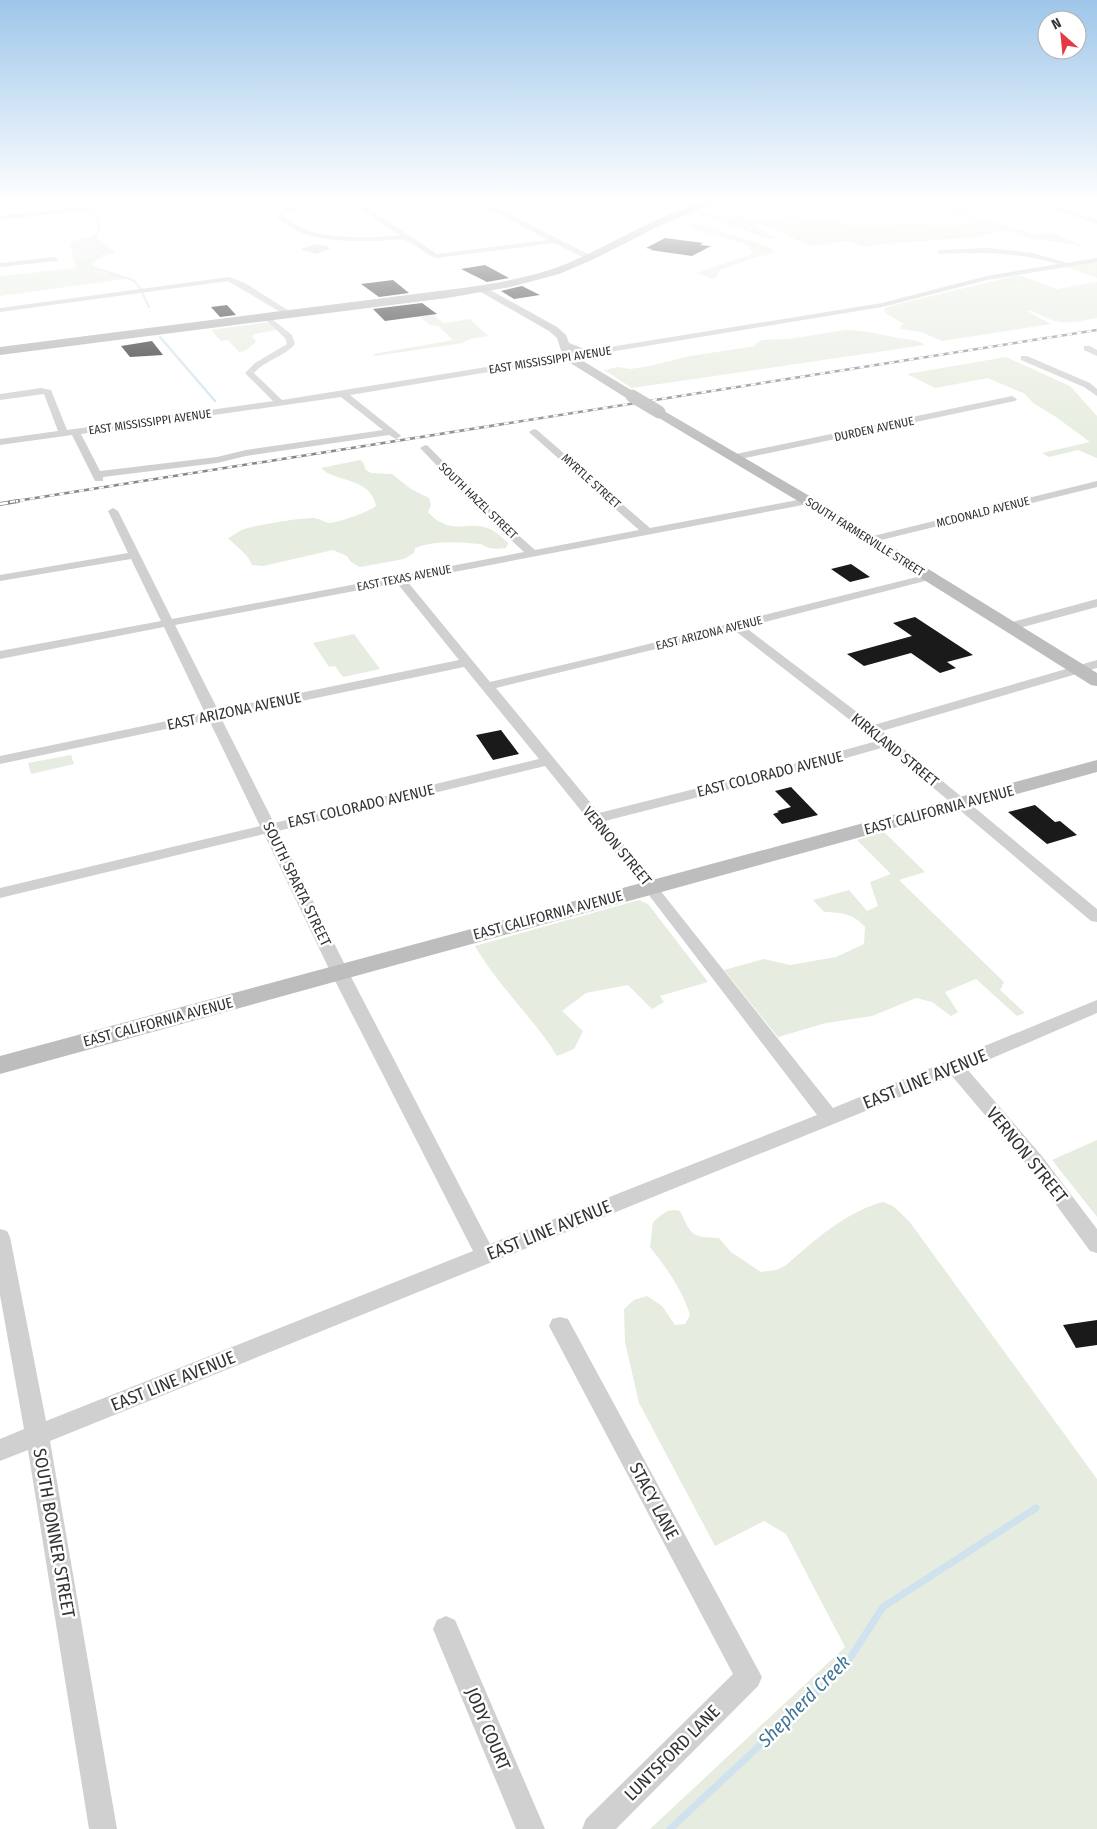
<svg xmlns="http://www.w3.org/2000/svg" width="1097" height="1829" font-family="'Fira Sans Condensed',sans-serif">
	<rect width="100%" height="100%" fill="#fff"/>
	<path fill="#e6ecdf" d="M 920,201 L 950,207 L 1031,234 L 1052,233 L 1087,247 L 1029,238 L 1003,230 L 978,237 L 883,244 L 865,247 L 847,241 L 811,246 L 764,225 L 753,226 L 776,237 L 773,239 L 761,237 L 710,215 C 726,209 745,218 762,220 C 774,221 784,215 795,216 C 819,219 843,224 867,226 C 883,227 900,223 916,223 C 936,224 953,230 972,220 Z
		M 698,223 L 769,247 L 776,253 L 756,257 L 720,270 L 717,277 L 713,279 L 696,273 L 750,255 L 753,251 L 747,245 L 688,227 Z
		M 94,236 L 111,248 L 115,253 L 100,258 L 92,265 L 100,272 L 132,278 L 0,296 L 0,276 L 76,268 L 70,245 L 73,241 Z
		M 1097,262 L 1097,278 L 1066,267 Z
		M 1019,275 L 1057,289 L 1097,282 L 1097,318 C 1062,324 1062,326 1030,310 L 1027,311 L 1051,324 L 942,341 L 921,332 L 901,329 L 900,326 L 904,324 L 884,312 L 885,308 L 898,304 Z
		M 434,315 L 443,323 L 470,319 L 488,336 L 470,339 L 463,343 L 375,356 L 374,354 L 453,340 L 438,326 L 430,325 L 420,317 Z
		M 269,322 L 277,330 L 255,334 L 252,336 L 256,342 L 245,351 L 239,352 L 228,340 L 221,341 L 211,330 Z
		M 846,330 C 863,330 878,334 894,337 C 906,340 915,338 925,345 L 632,388 L 604,370 L 618,367 L 630,369 L 650,366 L 690,356 L 756,346 L 755,344 L 762,340 L 788,339 Z
		M 1006,357 L 1070,386 L 1097,416 L 1097,458 L 1078,450 L 1049,457 L 1042,453 L 1090,442 L 1056,417 L 1033,403 L 1025,394 L 988,378 L 935,388 L 907,374 Z
		M 360,460 L 363,462 L 366,470 L 371,473 L 392,474 L 411,489 L 429,498 L 431,505 L 428,512 C 452,538 468,519 490,529 C 496,532 503,538 508,543 L 506,548 C 497,549 489,550 481,544 C 458,542 436,540 415,548 L 414,553 L 404,559 L 360,567 L 351,562 L 347,556 L 333,550 L 263,566 L 252,565 C 247,552 237,548 228,538 C 233,536 237,532 242,530 C 254,525 300,518 314,518 C 320,519 324,522 329,523 C 337,523 371,511 376,506 C 370,476 335,483 321,468 Z
		M 354,634 L 380,669 L 343,677 L 335,666 L 329,667 L 313,643 Z
		M 71,755 L 74,764 L 31,774 L 28,763 Z
		M 884,832 L 925,872 L 899,880 L 1004,982 L 1000,990 L 1025,1013 L 1017,1016 L 976,979 L 945,992 L 958,1012 L 951,1016 L 932,1002 L 916,998 L 872,1016 L 826,1023 L 778,1037 L 724,970 L 764,959 L 790,965 L 836,957 L 864,944 L 865,927 C 853,913 842,913 824,912 L 813,900 L 849,890 L 867,911 L 878,906 L 870,882 L 891,874 L 857,840 Z
		M 639,900 L 648,904 L 708,982 L 660,996 L 664,1002 L 652,1009 L 628,985 L 586,993 L 562,1011 L 583,1031 L 574,1049 L 557,1056 C 533,1017 498,986 475,946 Z
		M 1097,1140 L 1097,1217 L 1052,1160 Z
		M 883,1202 L 893,1206 L 909,1221 L 1097,1479 L 1097,1829 L 650,1829 L 845,1647 L 786,1534 L 764,1521 L 715,1546 L 639,1403 L 625,1342 L 624,1309 L 634,1300 L 647,1296 L 662,1306 L 675,1325 L 685,1324 L 690,1315 C 682,1289 667,1269 650,1247 L 653,1222 C 661,1215 669,1207 680,1211 C 692,1236 691,1237 719,1238 L 731,1252 L 761,1272 L 776,1270 L 785,1266 C 814,1241 845,1212 883,1202 Z"/>
	<g fill="none" stroke-linecap="round" stroke-linejoin="round">
		<path stroke="#cfe2ee" stroke-width="2" d="M 85,201 L 89,208
			M 655,201 L 679,208
			M 91,210 L 90,213 L 100,224 L 97,235 L 92,237 L 97,242 L 88,245 L 92,248 L 101,249 L 103,252 L 85,265 L 133,280 L 141,289
			M 697,212 L 765,236
			M 142,292 L 149,307"/>
		<path stroke="#cfe2ee" stroke-width="2.5" d="M 160,337 L 215,401"/>
		<path stroke="#cfe2ee" stroke-width="7" d="M 670,1829 L 845,1666 L 883,1607 L 1036,1508"/>
	</g>
	<path fill="#1a1a1a" d="M 665,238 L 703,243 L 700,245 L 711,246 L 692,256 L 650,250 L 652,249 L 646,248 Z
		M 485,265 L 509,278 L 487,282 L 461,269 Z
		M 393,280 L 409,293 L 379,297 L 361,284 Z
		M 522,286 L 540,295 L 514,299 L 501,291 Z
		M 422,303 L 437,314 L 385,321 L 373,309 Z
		M 227,305 L 236,315 L 220,317 L 211,307 Z
		M 152,341 L 163,355 L 130,357 L 121,346 Z
		M 851,564 L 870,577 L 850,582 L 831,569 Z
		M 915,617 L 973,655 L 947,662 L 956,668 L 940,673 L 911,653 L 864,666 L 847,654 L 912,636 L 893,623 Z
		M 501,730 L 519,754 L 493,760 L 476,735 Z
		M 791,787 L 818,815 L 782,824 L 773,814 L 779,812 L 777,811 L 791,807 L 775,791 Z
		M 1035,805 L 1055,822 L 1060,821 L 1077,835 L 1047,844 L 1008,812 Z
		M 1097,1320 L 1097,1345 L 1076,1348 L 1063,1325 Z"/>
	<g fill="none" stroke-linecap="round" stroke-linejoin="round">
		<path fill="#d0d0d0" fill-rule="evenodd" d="M 143,201 L 166,201 L 0,220 L 0,216 Z
			M 305,201 L 314,201 L 287,212 L 284,217 C 315,242 362,237 400,236 L 350,201 L 358,201 L 437,254 L 548,240 L 475,201 L 483,201 L 594,257 L 590,259 L 578,255 L 554,243 L 437,258 C 425,255 418,245 407,241 C 400,238 388,240 380,241 C 347,241 301,243 277,217 L 283,210 Z
			M 1029,201 L 1039,201 L 1097,220 L 1097,224 Z
			M 315,244 L 327,246 L 330,249 L 316,254 L 301,249 Z
			M 988,248 L 1033,253 L 1067,263 L 1097,258 L 1097,262 L 987,280 L 882,307 L 350,395 L 399,434 L 401,436 L 396,439 L 389,435 L 246,456 L 217,463 L 103,477 L 103,481 L 95,481 L 72,435 L 0,445 L 0,439 L 58,431 L 44,394 L 0,400 L 0,394 L 41,388 L 51,390 L 67,430 L 273,401 L 245,373 L 255,363 L 287,344 L 285,338 L 263,317 L 267,315 L 292,335 L 295,344 C 284,357 265,360 254,373 L 282,400 L 882,303 L 987,276 L 1058,264 C 1019,252 980,252 940,254 L 936,252 L 940,250 ZM 341,397 L 383,430 L 246,450 L 217,457 L 100,471 L 81,434 Z
			M 54,257 L 58,259 L 57,261 L 0,267 L 0,263 Z
			M 229,277 L 245,283 L 294,314 L 287,316 L 228,281 L 0,312 L 0,308 Z
			M 1084,346 L 1090,346 L 1097,350 L 1097,356 L 1084,350 Z
			M 1021,356 L 1027,356 L 1090,383 L 1097,389 L 1097,396 L 1084,387 L 1021,360 Z
			M 1012,396 L 1017,399 L 1015,401 L 736,460 L 731,457 L 736,454 Z
			M 534,429 L 537,430 L 650,528 L 808,498 L 813,501 L 808,504 L 407,581 L 490,682 L 596,657 L 929,574 L 935,577 L 933,579 L 745,627 L 874,725 L 1097,660 L 1097,668 L 882,731 L 1097,909 L 1097,922 L 1091,921 L 885,747 L 800,771 L 605,821 L 833,1108 L 1097,1000 L 1097,1013 L 967,1069 L 1041,1155 L 1097,1229 L 1097,1253 L 1090,1251 L 1027,1165 L 952,1076 L 50,1441 L 117,1829 L 89,1829 L 28,1450 L 0,1461 L 0,1439 L 24,1429 L 0,1295 L 0,1229 L 7,1231 L 10,1237 L 46,1421 L 473,1251 L 331,973 L 264,834 L 0,898 L 0,888 L 260,826 L 209,720 L 0,764 L 0,756 L 205,713 L 164,627 L 0,659 L 0,651 L 161,621 L 131,559 L 0,581 L 0,575 L 128,553 L 108,511 L 113,508 L 118,511 L 172,619 L 524,552 L 488,519 L 422,450 L 420,448 L 425,445 L 428,446 L 496,515 L 535,550 L 639,530 L 531,434 L 529,432 ZM 397,583 L 459,660 L 218,710 L 175,625 ZM 734,630 L 877,741 L 790,765 L 599,813 L 496,688 ZM 464,667 L 539,759 L 274,823 L 221,718 ZM 545,766 L 645,890 L 817,1115 L 490,1244 L 349,973 L 278,831 Z
			M 1097,481 L 1097,487 L 869,543 L 863,540 L 865,538 Z
			M 1097,599 L 1097,607 L 1009,631 L 1003,627 L 1005,624 Z
			M 560,1317 L 568,1319 L 762,1677 L 758,1686 L 616,1829 L 582,1829 L 586,1819 L 733,1674 L 549,1326 L 552,1319 Z
			M 446,1616 L 455,1620 L 545,1829 L 516,1829 L 433,1629 L 437,1620 Z"/>
		<path fill="#bdbdbd" fill-rule="evenodd" d="M 483,286 L 557,327 L 566,335 L 569,343 L 582,348 L 606,349 L 608,351 L 606,353 C 596,356 582,356 572,352 L 573,355 L 636,393 L 638,396 L 636,399 L 628,399 L 564,359 L 557,338 L 549,331 L 479,291 L 478,289 L 479,287 Z
			M 659,408 L 813,498 L 1097,673 L 1097,686 L 1091,685 L 803,504 L 654,415 L 653,412 L 654,409 Z
			M 1097,760 L 1097,772 L 0,1074 L 0,1056 Z"/>
		<path fill="#ababab" fill-rule="evenodd" d="M 705,201 L 721,201 L 663,224 L 592,260 L 559,274 L 510,287 L 447,298 L 0,355 L 0,347 L 447,290 C 487,285 528,279 566,264 C 613,244 656,216 705,201 Z"/>
		<g stroke="#888" stroke-width="2.5">
			<path id="rail-far1" d="M 10,502 L 1097,330"/>
		</g>
		<g stroke="#888" stroke-width="4">
			<path id="rail" d="M 0,504 L 18,501"/>
		</g>
		<use href="#rail-far1" stroke="#fff" stroke-width="2" stroke-dasharray="5" stroke-linecap="butt"/>
		<use href="#rail" stroke="#fff" stroke-width="2.5" stroke-dasharray="8" stroke-linecap="butt"/>
		<path stroke="#bdbdbd" stroke-width="13" d="M 632,396 L 659,412"/>
	</g>
	<linearGradient id="sky" x2="0" y2="1"><stop stop-color="#9ec6ea"/><stop offset="0.44" stop-color="#fff"/><stop offset="1" stop-color="#fff" stop-opacity="0"/></linearGradient>
	<rect width="1097" height="457" fill="url(#sky)"/>
	<g text-anchor="middle" dominant-baseline="central" stroke-width="5" stroke-linejoin="round" paint-order="stroke">
		<g font-size="12" fill="#333" stroke="#fff">
			<text transform="translate(550 360) rotate(-9)">EAST MISSISSIPPI AVENUE</text>
			<text transform="translate(150 422) rotate(-8)">EAST MISSISSIPPI AVENUE</text>
			<text transform="translate(874 429) rotate(-12)">DURDEN AVENUE</text>
			<text transform="translate(591 481) rotate(42)">MYRTLE STREET</text>
			<text transform="translate(478 501) rotate(44)">SOUTH HAZEL STREET</text>
			<text transform="translate(983 512) rotate(-14)">MCDONALD AVENUE</text>
			<text transform="translate(865 537) rotate(32)">SOUTH FARMERVILLE STREET</text>
			<text transform="translate(404 578) rotate(-11)">EAST TEXAS AVENUE</text>
			<text transform="translate(709 633) rotate(-14)">EAST ARIZONA AVENUE</text>
		</g>
		<g font-size="15" fill="#333" stroke="#fff">
			<text transform="translate(234 711) rotate(-12)">EAST ARIZONA AVENUE</text>
			<text transform="translate(895 750) rotate(39)">KIRKLAND STREET</text>
			<text transform="translate(770 774) rotate(-14)">EAST COLORADO AVENUE</text>
			<text transform="translate(361 806) rotate(-13)">EAST COLORADO AVENUE</text>
			<text transform="translate(939 810) rotate(-15)">EAST CALIFORNIA AVENUE</text>
			<text transform="translate(617 846) rotate(50)">VERNON STREET</text>
			<text transform="translate(297 884) rotate(64)">SOUTH SPARTA STREET</text>
			<text transform="translate(548 915) rotate(-15)">EAST CALIFORNIA AVENUE</text>
			<text transform="translate(158 1022) rotate(-15)">EAST CALIFORNIA AVENUE</text>
		</g>
		<g font-size="18" fill="#333" stroke="#fff">
			<text transform="translate(925 1079) rotate(-22)">EAST LINE AVENUE</text>
			<text transform="translate(1027 1155) rotate(51)">VERNON STREET</text>
			<text transform="translate(549 1230) rotate(-22)">EAST LINE AVENUE</text>
			<text transform="translate(173 1381) rotate(-22)">EAST LINE AVENUE</text>
			<text transform="translate(654 1501) rotate(62)">STACY LANE</text>
			<text transform="translate(54 1533) rotate(80)">SOUTH BONNER STREET</text>
			<text transform="translate(488 1729) rotate(67)">JODY COURT</text>
			<text transform="translate(672 1753) rotate(-45)">LUNTSFORD LANE</text>
		</g>
		<g font-size="19" font-style="italic" fill="#3f7597" stroke="#fff">
			<text transform="translate(804 1701) rotate(-45)">Shepherd Creek</text>
		</g>
	</g>
	<g transform="translate(1062 35) rotate(333)"><circle r="24" fill="#ffffff" stroke="#adadad"/>
	<path d="M0-4L9 19L0 12L-9 19Z" fill="#e63946"/>
	<text y="-8" font-size="14" font-weight="bold" text-anchor="middle" fill="#333333">N</text>
	</g>
</svg>
